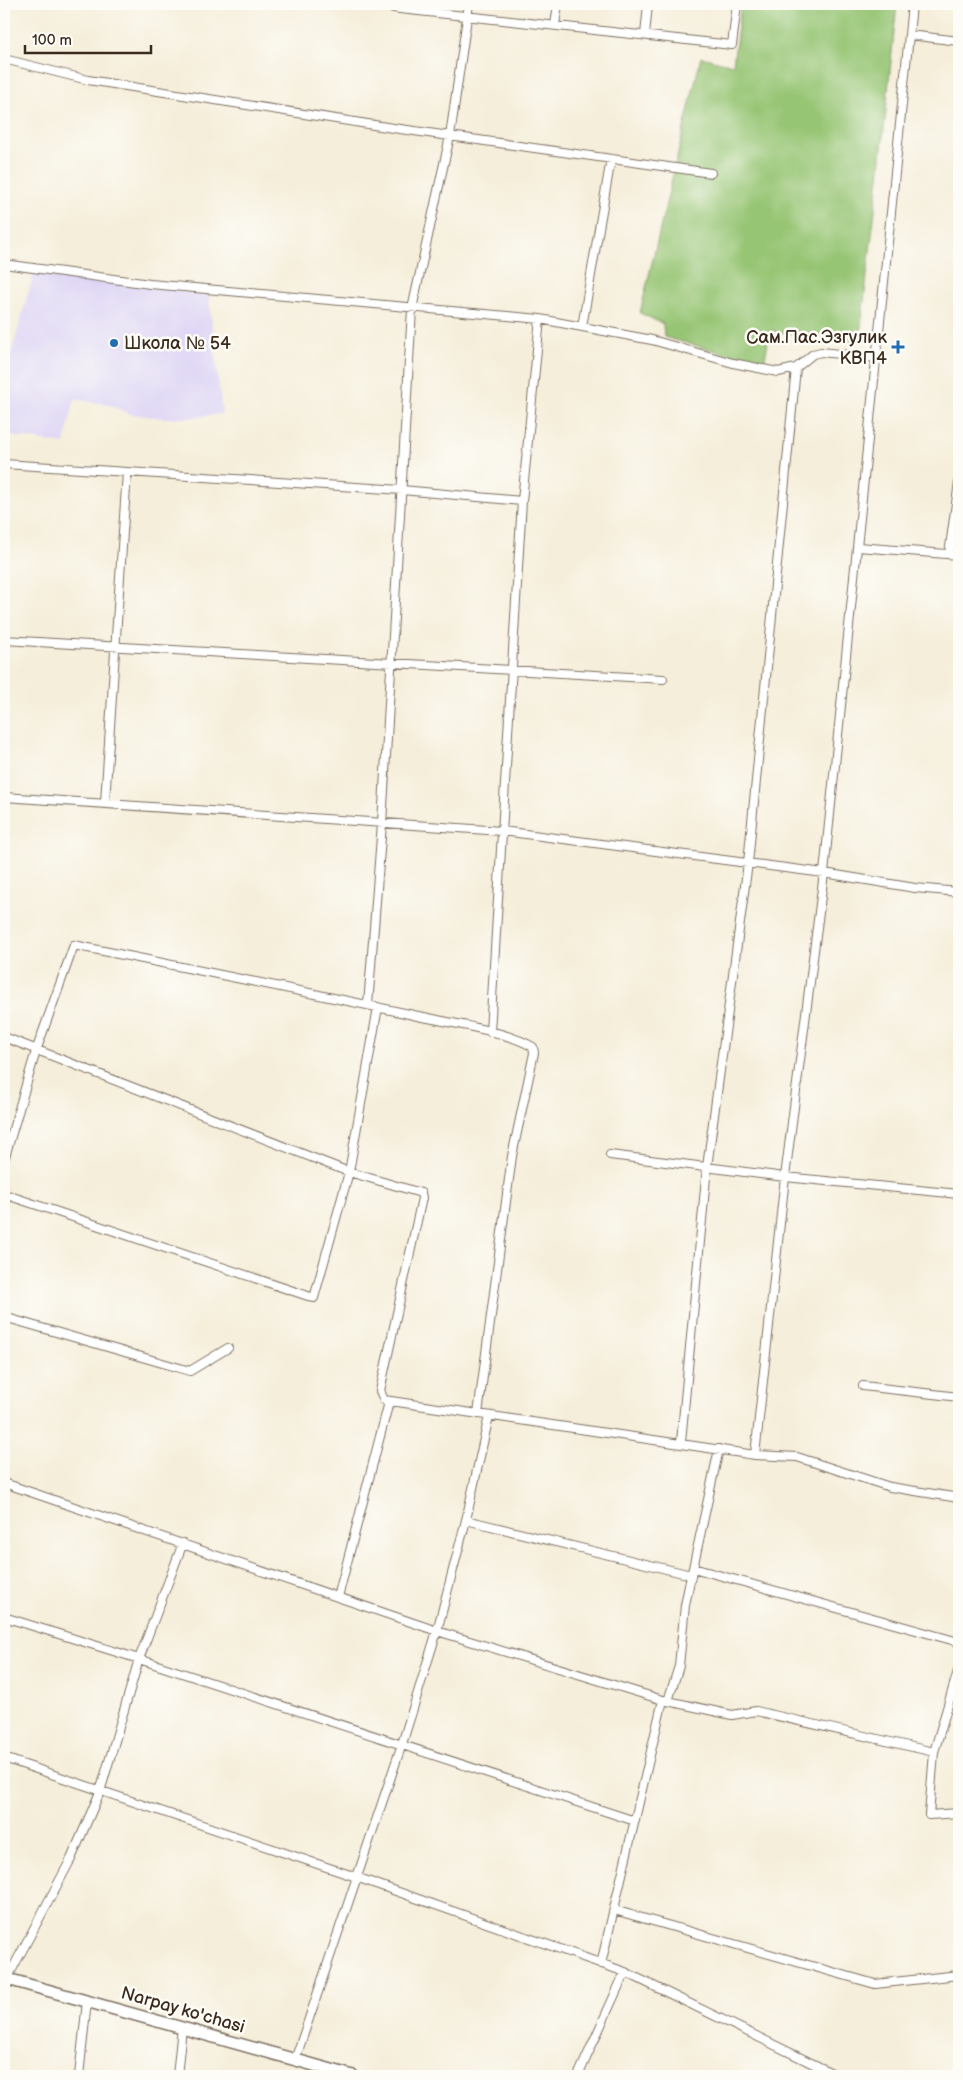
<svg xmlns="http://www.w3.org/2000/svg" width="963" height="2080" font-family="'Balsamiq Sans',sans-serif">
	<rect width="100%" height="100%" fill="#fdfcf7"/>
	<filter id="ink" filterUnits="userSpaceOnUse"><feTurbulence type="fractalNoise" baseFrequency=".02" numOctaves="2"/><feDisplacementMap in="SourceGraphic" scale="10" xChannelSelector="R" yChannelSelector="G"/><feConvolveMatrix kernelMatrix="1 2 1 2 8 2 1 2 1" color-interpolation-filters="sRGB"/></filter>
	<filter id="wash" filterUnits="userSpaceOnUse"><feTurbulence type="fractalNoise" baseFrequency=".0096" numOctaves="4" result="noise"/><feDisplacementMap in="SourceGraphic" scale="20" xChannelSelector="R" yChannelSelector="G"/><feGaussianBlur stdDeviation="1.12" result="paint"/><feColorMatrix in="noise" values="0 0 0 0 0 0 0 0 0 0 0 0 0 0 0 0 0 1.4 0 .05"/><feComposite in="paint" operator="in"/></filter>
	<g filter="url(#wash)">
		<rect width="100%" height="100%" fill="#f5eeda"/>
		<path fill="#ded5f5" d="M 35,269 L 208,290 L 222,414 L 187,418 L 163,418 L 130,414 L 109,405 L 75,399 L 64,444 L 4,435 L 4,378 Z"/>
		<path fill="#96c573" stroke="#687848" d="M 741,4 L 897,4 L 879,177 L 859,342 L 770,331 L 764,364 L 664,337 L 663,324 L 640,313 L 701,57 L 733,65 Z"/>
	</g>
	<g filter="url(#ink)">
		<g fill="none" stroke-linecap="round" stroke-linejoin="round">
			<g stroke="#7c6f60" stroke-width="10">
				<path id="street" d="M 372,4 L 400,9 L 732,45 L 737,4
					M 555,25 L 558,4
					M 645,35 L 648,4
					M 909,35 L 912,4
					M 4,59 L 88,80 L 393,128 L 711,173
					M 4,264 L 150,284 L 540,319 L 652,340 L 733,363 L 778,372 L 796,368 L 813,354 L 821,352 L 877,358
					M 582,327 L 611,159
					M 4,464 L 402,490 L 522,501
					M 858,547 L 959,555
					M 949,554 L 959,482
					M 4,640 L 663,679
					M 4,797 L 502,831 L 824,873 L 915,888 L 959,892
					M 105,802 L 127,472
					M 368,1005 L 382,824 L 412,309 L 450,136 L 469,4
					M 490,1032 L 522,501 L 540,319
					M 4,1037 L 349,1172 L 421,1193 L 422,1198 L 380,1391 L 384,1400 L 755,1455 L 797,1457 L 890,1487 L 959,1498
					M 610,1155 L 785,1177 L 959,1194
					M 4,1160 L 36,1051 L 74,945 C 186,968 298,990 409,1014 C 443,1022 505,1030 533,1047 L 534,1053 L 512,1156 L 478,1414
					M 4,1194 L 314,1298 L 349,1172 L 378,1007
					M 4,1317 L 190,1371 L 228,1348
					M 863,1386 L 959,1397
					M 681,1442 L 707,1167 L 748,863 L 796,368
					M 719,1449 L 693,1568 L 959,1642
					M 755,1455 L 785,1177 L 824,873 L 909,35 L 959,41
					M 4,1483 L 437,1631 L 663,1700 L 732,1715 L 756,1711 L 934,1752
					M 466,1520 L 691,1575
					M 338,1597 L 389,1402
					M 4,1617 L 139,1659 L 635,1821
					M 959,1668 L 934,1752 L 929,1815 L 959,1813
					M 668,1701 L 679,1666 L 685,1605 L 692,1571
					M 4,1758 L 356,1877 L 625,1972 L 838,2076
					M 614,1910 L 875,1984 L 959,1975
					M 601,1964 L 663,1700
					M 7,1979 L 71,1859 L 100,1792 L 139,1659 L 183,1543
					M 295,2060 L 402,1744 L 437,1631 L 466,1520 L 489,1416
					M 79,2076 L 87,2001
					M 177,2076 L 182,2028
					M 578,2076 L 625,1972"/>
			</g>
			<g stroke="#7c6f60" stroke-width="14">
				<path id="secondary" d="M 4,1978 L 353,2076"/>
			</g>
			<use href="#street" stroke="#fff" stroke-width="8"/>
			<use href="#secondary" stroke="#fff" stroke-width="11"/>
		</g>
	</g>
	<g fill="#1f6fb2" stroke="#fdfcf7" stroke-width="2">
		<circle cx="114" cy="343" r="5"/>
		<path d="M895.5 339.5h5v5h5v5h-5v5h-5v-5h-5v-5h5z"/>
	</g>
	<g text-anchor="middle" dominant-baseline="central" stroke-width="5" stroke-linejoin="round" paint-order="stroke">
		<g font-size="18" fill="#3b2a1e" stroke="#fdfcf7" text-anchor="end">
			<text x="887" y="337">Сам.Пас.Эзгулик<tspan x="887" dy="21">КВП4</tspan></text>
			<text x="124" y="343" text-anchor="start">Школа № 54</text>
		</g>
		<g font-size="18" fill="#3b2a1e" stroke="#fdfcf7">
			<text transform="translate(183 2010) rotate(16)">Narpay ko'chasi</text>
		</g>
	</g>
	<rect width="963" height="2080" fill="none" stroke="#fdfcf7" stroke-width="20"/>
	<path d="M25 45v8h126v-8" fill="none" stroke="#3b2a1e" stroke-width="2.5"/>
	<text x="32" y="45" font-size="15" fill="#3b2a1e" stroke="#fdfcf7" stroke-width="4" paint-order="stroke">100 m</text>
</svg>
